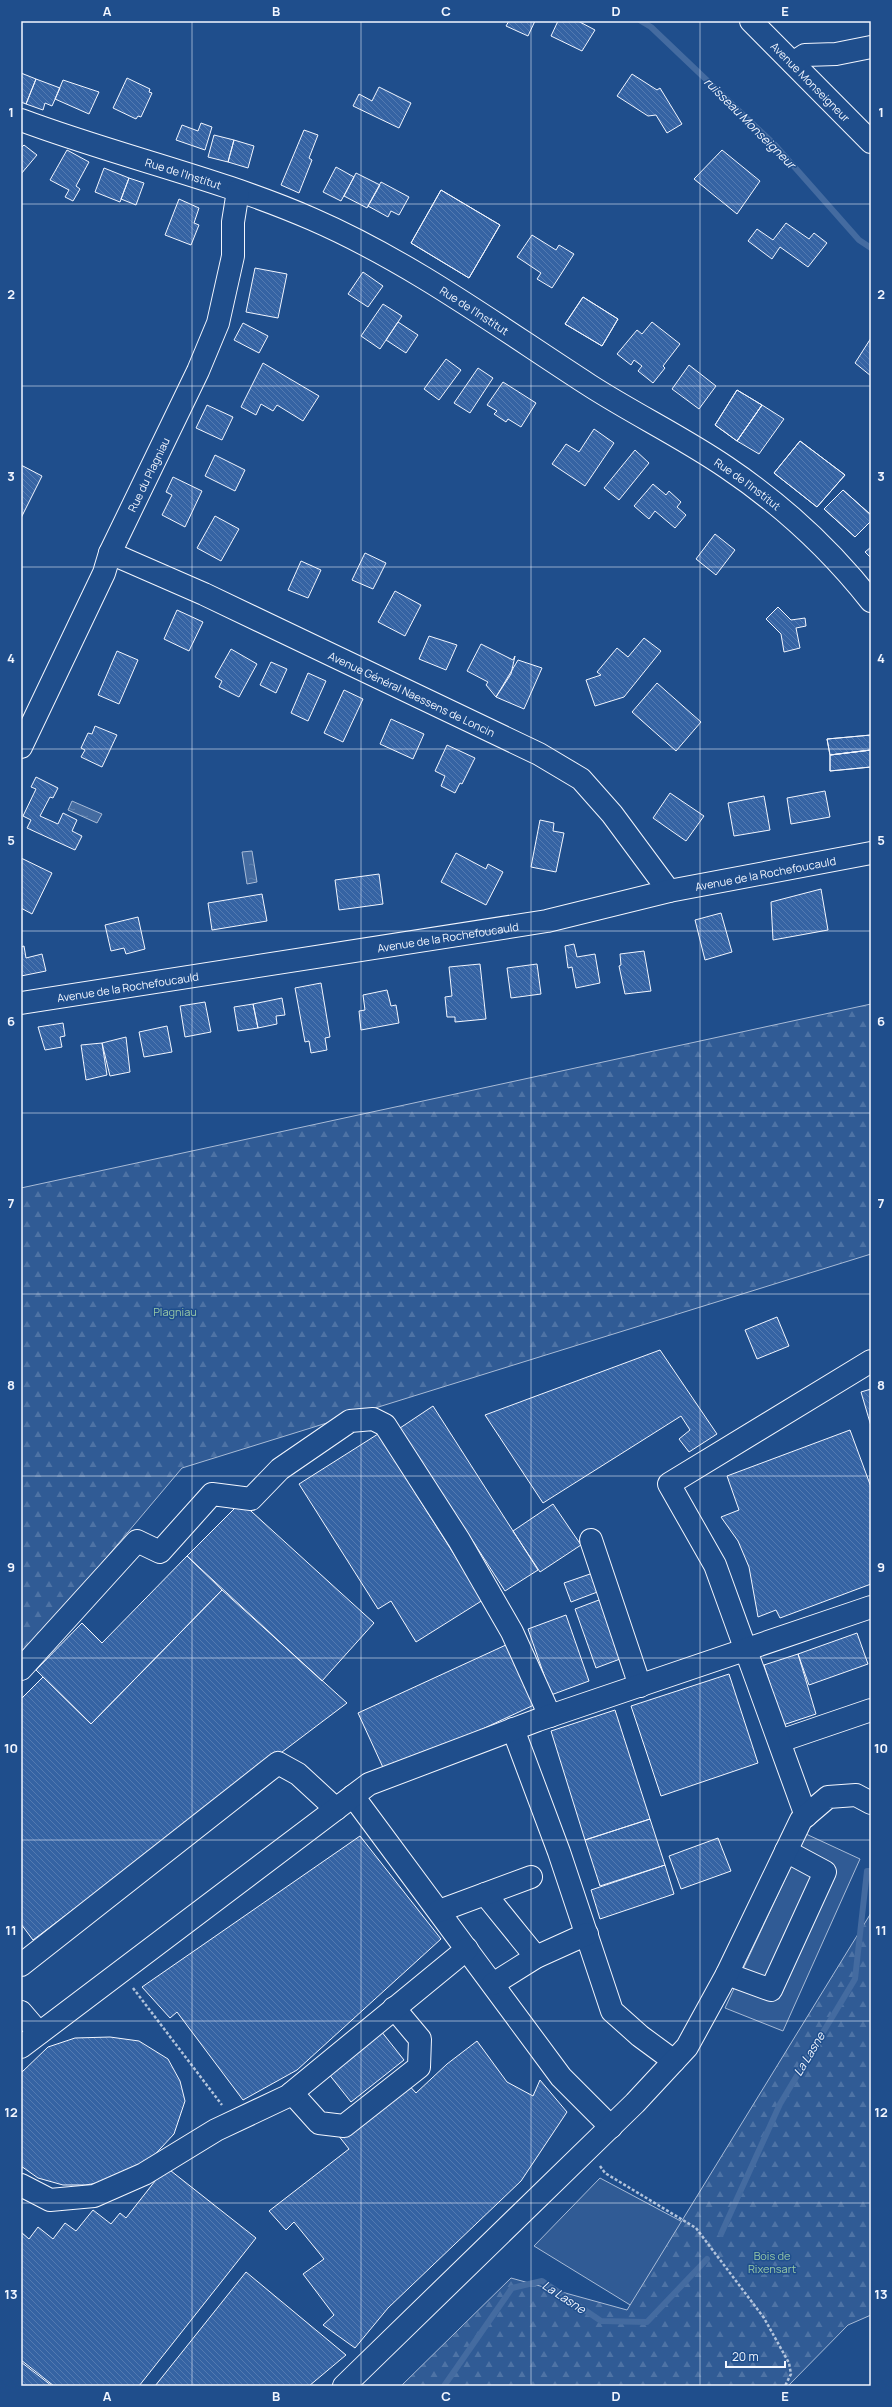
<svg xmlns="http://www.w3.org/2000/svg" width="892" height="2407" font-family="Manrope,sans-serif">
	<defs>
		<pattern id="forest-firs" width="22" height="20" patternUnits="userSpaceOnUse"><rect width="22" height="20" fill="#305b95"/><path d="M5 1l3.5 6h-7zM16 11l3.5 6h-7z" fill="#4e73a5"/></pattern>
		<pattern id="water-ripples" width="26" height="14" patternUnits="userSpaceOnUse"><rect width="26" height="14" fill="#446ba0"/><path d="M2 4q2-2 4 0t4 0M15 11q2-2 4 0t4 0" fill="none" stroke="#5f81ae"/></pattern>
		<pattern id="building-back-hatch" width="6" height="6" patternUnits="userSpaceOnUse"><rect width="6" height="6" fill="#3563a3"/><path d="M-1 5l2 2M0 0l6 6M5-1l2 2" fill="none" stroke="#537ab1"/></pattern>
	</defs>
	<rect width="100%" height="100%" fill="#1f4e8c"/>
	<path fill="#305b95" stroke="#a8bbd7" d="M 806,1834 L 860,1859 L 783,2031 L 725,2008 Z
		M 600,2178 L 690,2226 L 640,2311 L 534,2246 Z"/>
	<path fill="url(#forest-firs)" stroke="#a8bbd7" d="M 871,1004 L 871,1254 L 182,1468 L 21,1659 L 21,1188 Z
		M 871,1913 L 871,2315 L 848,2325 L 788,2386 L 401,2386 L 511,2278 L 627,2310 Z"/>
	<path fill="url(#water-ripples)" stroke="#a8bbd7" d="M 72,801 L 102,814 L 97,823 L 68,810 Z
		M 252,851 L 257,882 L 247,884 L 242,852 Z"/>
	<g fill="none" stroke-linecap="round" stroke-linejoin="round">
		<path stroke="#446ba0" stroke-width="6" d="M 641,21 L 651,27 L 775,145 L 859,240 L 871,248
			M 721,2234 L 780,2104 L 855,1979 L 867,1871 L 871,1871
			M 444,2386 L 512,2288 L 542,2281 L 601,2321 L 647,2322 L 707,2259"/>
	</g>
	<path fill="url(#building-back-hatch)" stroke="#f2f6ff" d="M 509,21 L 535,21 L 528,36 L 506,26 Z
		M 558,21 L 578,21 L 595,30 L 582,51 L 551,36 Z
		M 21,73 L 36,79 L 26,104 L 21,102 Z
		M 632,74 L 657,90 L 660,88 L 682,124 L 667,133 L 656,115 L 648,116 L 617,96 Z
		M 127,78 L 150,89 L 149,92 L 152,93 L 141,117 L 138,116 L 136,119 L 113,108 Z
		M 36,79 L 60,88 L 52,106 L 45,103 L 43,110 L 26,104 Z
		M 63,80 L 99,92 L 89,114 L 55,99 Z
		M 379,87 L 411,103 L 399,128 L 353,106 L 359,94 L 372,101 Z
		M 201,123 L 212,127 L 205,150 L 176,140 L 182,125 L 198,131 Z
		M 304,130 L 318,135 L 309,158 L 312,160 L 299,193 L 281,185 Z
		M 214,135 L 234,140 L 228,162 L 208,157 Z
		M 234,140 L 254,146 L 248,168 L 228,162 Z
		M 24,145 L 37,155 L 21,174 L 21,148 Z
		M 67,150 L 89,162 L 76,186 L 80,189 L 73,201 L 65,197 L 69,190 L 50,180 Z
		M 722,150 L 760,181 L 737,214 L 694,179 Z
		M 336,167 L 354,177 L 341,201 L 323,192 Z
		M 104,168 L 129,178 L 120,202 L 95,192 Z
		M 356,173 L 380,185 L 367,208 L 344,196 Z
		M 129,178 L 144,183 L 136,205 L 121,199 Z
		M 381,182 L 409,197 L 399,215 L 391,211 L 388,217 L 368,206 Z
		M 441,190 L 500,225 L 469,278 L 411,243 Z
		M 441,190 L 500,225 L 469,278 L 411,243 Z
		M 179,199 L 199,208 L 194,223 L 199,225 L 191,245 L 165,235 Z
		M 786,223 L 809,239 L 814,233 L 827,243 L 808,267 L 780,247 L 772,259 L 748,241 L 757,229 L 773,240 Z
		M 532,235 L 556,250 L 559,245 L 574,254 L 552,288 L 537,279 L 541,273 L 517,257 Z
		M 255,268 L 287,274 L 278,318 L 246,312 Z
		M 363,272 L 383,286 L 368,307 L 348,294 Z
		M 583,297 L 618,319 L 602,346 L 565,324 Z
		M 583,297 L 618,319 L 602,346 L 565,324 Z
		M 383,304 L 402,316 L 380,349 L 361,336 Z
		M 398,322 L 418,335 L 406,353 L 386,340 Z
		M 652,322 L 680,344 L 663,366 L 665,368 L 653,383 L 638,371 L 642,366 L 634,360 L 631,365 L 617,354 L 637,330 L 642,334 Z
		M 243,323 L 268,336 L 259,353 L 234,340 Z
		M 871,338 L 871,376 L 855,363 Z
		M 446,359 L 461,370 L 439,400 L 424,389 Z
		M 263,363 L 319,396 L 303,421 L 277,405 L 273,411 L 261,404 L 256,415 L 241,407 Z
		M 689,365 L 716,386 L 699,409 L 672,389 Z
		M 478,368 L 493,378 L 470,413 L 454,403 Z
		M 503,382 L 536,403 L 521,427 L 508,419 L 506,422 L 494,414 L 497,411 L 487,405 Z
		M 737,390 L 762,405 L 737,441 L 715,425 Z
		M 737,390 L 762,405 L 737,441 L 715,425 Z
		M 207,405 L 233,417 L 222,440 L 196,428 Z
		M 762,405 L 784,419 L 759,454 L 737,441 Z
		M 594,429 L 614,443 L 585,486 L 552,464 L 566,444 L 579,452 Z
		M 800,441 L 845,475 L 817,507 L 774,473 Z
		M 800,441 L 845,475 L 817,507 L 774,473 Z
		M 635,450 L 649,463 L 619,500 L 604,488 Z
		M 215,455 L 245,470 L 235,491 L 205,476 Z
		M 21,465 L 42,476 L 21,518 Z
		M 173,477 L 202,491 L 185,527 L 162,515 L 172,495 L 166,492 Z
		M 653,484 L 666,495 L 669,491 L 681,502 L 677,507 L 686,515 L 675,528 L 655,511 L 649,519 L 634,506 Z
		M 843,490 L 871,515 L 871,521 L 855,537 L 824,509 Z
		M 843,490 L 871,515 L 871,521 L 855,537 L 824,509 Z
		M 215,516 L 239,529 L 221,561 L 197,548 Z
		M 715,534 L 735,550 L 716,575 L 696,559 Z
		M 871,547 L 871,558 L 865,552 Z
		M 365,553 L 386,563 L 373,589 L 352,580 Z
		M 301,561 L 321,570 L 308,598 L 288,590 Z
		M 395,591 L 421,605 L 405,636 L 378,622 Z
		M 778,607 L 791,620 L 805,618 L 806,626 L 796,628 L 800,648 L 784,652 L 781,634 L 766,619 Z
		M 177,610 L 203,622 L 189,651 L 164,639 Z
		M 429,636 L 457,645 L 446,670 L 419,659 Z
		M 644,638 L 661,651 L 624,697 L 595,706 L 586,680 L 601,675 L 597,672 L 617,648 L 628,657 Z
		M 481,644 L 513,660 L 515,656 L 511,674 L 496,697 L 486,685 L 488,682 L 467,671 Z
		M 231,649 L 257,664 L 239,697 L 219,687 L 222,681 L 215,677 Z
		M 117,651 L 138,660 L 119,704 L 98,695 Z
		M 518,660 L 542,668 L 524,709 L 496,697 Z
		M 271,662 L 287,669 L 276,693 L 260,685 Z
		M 308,673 L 326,681 L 308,721 L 291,713 Z
		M 657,683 L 701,722 L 676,751 L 632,712 Z
		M 344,690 L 363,699 L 343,742 L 324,733 Z
		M 391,719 L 424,734 L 413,759 L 380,744 Z
		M 95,726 L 117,735 L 102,767 L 81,757 L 85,750 L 81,748 L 88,733 L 92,734 Z
		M 871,735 L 871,750 L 830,755 L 827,739 Z
		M 871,735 L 871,750 L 830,755 L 827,739 Z
		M 447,745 L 475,758 L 462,784 L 460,783 L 455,793 L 441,786 L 445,776 L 435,771 Z
		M 871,750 L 871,767 L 830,771 L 830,755 Z
		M 871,750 L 871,767 L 830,771 L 830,755 Z
		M 36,777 L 58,788 L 53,798 L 50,797 L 40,816 L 58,824 L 63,813 L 77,820 L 72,831 L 82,836 L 75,850 L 27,828 L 31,820 L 23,816 L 36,789 L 31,787 Z
		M 825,791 L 830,817 L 791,824 L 787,798 Z
		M 670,793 L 704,816 L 686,841 L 653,818 Z
		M 764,796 L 770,830 L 734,836 L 728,803 Z
		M 540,820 L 554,823 L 553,831 L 564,833 L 556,872 L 531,867 Z
		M 456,853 L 486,869 L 488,864 L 503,872 L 486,905 L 441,882 Z
		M 21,858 L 52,873 L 32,914 L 21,908 Z
		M 379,874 L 383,904 L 339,910 L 335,880 Z
		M 821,889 L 828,930 L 773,940 L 771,902 Z
		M 262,894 L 267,921 L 212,930 L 208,903 Z
		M 721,913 L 732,952 L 705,960 L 695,920 Z
		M 138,917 L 145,949 L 126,954 L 124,948 L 111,951 L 105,925 Z
		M 574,944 L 577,957 L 595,954 L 600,983 L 576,988 L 572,967 L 568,968 L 565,946 Z
		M 24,946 L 26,958 L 42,954 L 46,971 L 21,976 L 21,947 Z
		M 644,951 L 651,991 L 625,994 L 619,966 L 621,965 L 620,954 Z
		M 480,964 L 486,1019 L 455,1022 L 455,1017 L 447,1017 L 445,997 L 452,996 L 449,967 Z
		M 537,964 L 541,994 L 511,998 L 507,968 Z
		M 321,983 L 330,1037 L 325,1038 L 327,1050 L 311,1053 L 309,1041 L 305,1042 L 295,988 Z
		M 387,990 L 391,1006 L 396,1005 L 399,1023 L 361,1030 L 359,1011 L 365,1010 L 363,995 Z
		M 282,998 L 285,1015 L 276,1016 L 277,1024 L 258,1028 L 253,1004 Z
		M 205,1002 L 211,1032 L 185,1037 L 180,1006 Z
		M 253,1004 L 258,1028 L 238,1031 L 234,1007 Z
		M 63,1023 L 65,1036 L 60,1037 L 62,1047 L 45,1050 L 38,1027 Z
		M 167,1026 L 172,1052 L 144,1057 L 139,1032 Z
		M 126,1037 L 130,1072 L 110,1076 L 102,1043 Z
		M 102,1043 L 107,1075 L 86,1080 L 81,1045 Z
		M 777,1317 L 789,1346 L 757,1359 L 745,1330 Z
		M 660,1350 L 717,1434 L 689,1452 L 679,1439 L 690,1430 L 681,1416 L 543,1503 L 485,1415 Z
		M 871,1389 L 871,1426 L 861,1392 Z
		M 433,1406 L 538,1570 L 505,1591 L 400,1428 Z
		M 850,1430 L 871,1487 L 871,1584 L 780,1618 L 776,1610 L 758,1617 L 749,1567 L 738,1541 L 721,1517 L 739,1510 L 727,1476 Z
		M 378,1434 L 483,1600 L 416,1642 L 391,1601 L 378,1609 L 299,1484 Z
		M 241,1502 L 374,1623 L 322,1681 L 187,1556 Z
		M 553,1504 L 581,1545 L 540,1572 L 513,1531 Z
		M 187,1556 L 222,1590 L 91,1724 L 36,1670 L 82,1623 L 102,1643 Z
		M 593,1573 L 600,1591 L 571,1602 L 564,1583 Z
		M 222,1590 L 347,1703 L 33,1940 L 21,1924 L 21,1699 L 43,1677 L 91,1724 Z
		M 607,1597 L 628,1656 L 596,1668 L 575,1609 Z
		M 566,1615 L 589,1681 L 551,1695 L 528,1629 Z
		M 857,1633 L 868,1664 L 809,1685 L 798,1654 Z
		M 508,1644 L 536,1704 L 386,1774 L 358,1713 Z
		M 798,1654 L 816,1714 L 783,1725 L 764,1665 Z
		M 729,1674 L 758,1763 L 661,1796 L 631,1706 Z
		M 615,1710 L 650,1819 L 585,1840 L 551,1731 Z
		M 650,1819 L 665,1865 L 600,1886 L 585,1840 Z
		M 360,1836 L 441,1939 L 297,2070 L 243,2100 L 177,2012 L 170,2018 L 142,1987 Z
		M 718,1838 L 731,1871 L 681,1889 L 669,1856 Z
		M 665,1865 L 674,1894 L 600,1919 L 591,1890 Z
		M 381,2031 L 404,2060 L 351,2102 L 328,2073 Z
		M 110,2037 L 139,2041 L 168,2059 L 180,2081 L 185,2101 L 174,2134 L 147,2163 L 119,2180 L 85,2185 L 63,2185 L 38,2178 L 21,2166 L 21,2073 L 48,2047 L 75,2038 Z
		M 477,2041 L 507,2082 L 533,2096 L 540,2080 L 567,2112 L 521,2181 L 388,2308 L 355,2348 L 323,2325 L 334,2315 L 303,2274 L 324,2259 L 294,2222 L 286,2230 L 269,2211 L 349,2149 L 338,2135 L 406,2082 L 416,2093 L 447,2064 Z
		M 166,2167 L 256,2238 L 139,2386 L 54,2386 L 21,2360 L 21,2232 L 29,2239 L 38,2227 L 53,2239 L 65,2223 L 76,2231 L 93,2210 L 111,2224 L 120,2213 L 126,2218 Z
		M 246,2272 L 346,2355 L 309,2386 L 155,2386 Z
		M 21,2362 L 52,2386 L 21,2386 Z"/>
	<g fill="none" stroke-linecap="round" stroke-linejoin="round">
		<g stroke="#f2f6ff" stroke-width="24">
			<g id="minor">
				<path id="s1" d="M 751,21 L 871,142"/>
				<path d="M 793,63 L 805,55 L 836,54 L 871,47"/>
				<path id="s2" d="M 21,120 C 117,156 218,178 312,219 C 411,262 499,327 589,385 C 634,414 682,437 726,467 C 781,504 830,549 871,601"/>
				<path id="s3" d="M 110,553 L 204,594 L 539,754 L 581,779 L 612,814 L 669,891"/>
				<path id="s4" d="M 21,747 L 104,573 L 110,553 L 198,371 L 218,323 L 233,256 L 233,222 L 238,191"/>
				<path id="s5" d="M 21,1003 L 547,921 L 669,891 L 871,853"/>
				<path d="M 591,1540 L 640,1686"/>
				<path d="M 21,1669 L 137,1541 L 160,1552 L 212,1494 L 251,1499 L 280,1469 L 350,1421 L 373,1419 L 385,1425 L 459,1540 L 512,1632 L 550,1716"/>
				<path d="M 513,1729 L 559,1852 L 612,2011 L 640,2036 L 674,2061"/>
				<path d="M 780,1741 L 871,1710"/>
				<path d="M 353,1796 L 561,2077 L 611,2127"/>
				<path d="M 806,1816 L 715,1565 L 669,1484 L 871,1361"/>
				<path d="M 485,1894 L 536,1957"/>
				<path d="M 439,1911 L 531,1877"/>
				<path d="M 21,1965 L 278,1763 L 298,1774 L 336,1809"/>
				<path d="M 727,1974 L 771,1990 L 825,1872 L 786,1851"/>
				<path d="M 493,1984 L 536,1957 L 587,1934"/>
				<path d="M 21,2012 L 39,2033"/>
				<path d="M 21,2047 L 369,1784 L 538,1720 L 871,1607"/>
				<path d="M 292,2093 L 319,2123 L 344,2126 L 419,2067 L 420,2039 L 394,2008"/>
				<path d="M 21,2185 L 50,2200 L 94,2196 L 144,2174 L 216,2130 L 288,2096 L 467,1949"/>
				<path d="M 344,2386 L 635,2103 L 687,2047 L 727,1974 L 801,1820 L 828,1797 L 856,1795 L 871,1803"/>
			</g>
		</g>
		<path stroke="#b3c4dc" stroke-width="2.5" stroke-dasharray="3 2" stroke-linecap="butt" d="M 133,1988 L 222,2105
			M 600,2166 L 605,2173 L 696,2228 L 764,2318 L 789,2363 L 791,2374 L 785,2386"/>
		<use href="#minor" stroke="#1f4e8c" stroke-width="22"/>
	</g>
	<path fill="none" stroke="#f2f6ff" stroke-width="1" stroke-opacity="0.55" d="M 192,21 L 192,2386M 361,21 L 361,2386M 531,21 L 531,2386M 700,21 L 700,2386M 21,204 L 871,204M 21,386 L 871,386M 21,567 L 871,567M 21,749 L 871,749M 21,931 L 871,931M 21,1113 L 871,1113M 21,1294 L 871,1294M 21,1476 L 871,1476M 21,1658 L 871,1658M 21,1840 L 871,1840M 21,2021 L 871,2021M 21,2203 L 871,2203"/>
	<g text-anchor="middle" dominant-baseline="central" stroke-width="3" stroke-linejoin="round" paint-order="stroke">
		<g font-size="11" fill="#f2f6ff" stroke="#1f4e8c">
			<text stroke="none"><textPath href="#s1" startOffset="85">Avenue Monseigneur</textPath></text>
			<text stroke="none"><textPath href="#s2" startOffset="171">Rue de l'Institut</textPath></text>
			<text stroke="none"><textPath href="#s2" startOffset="494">Rue de l'Institut</textPath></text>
			<text stroke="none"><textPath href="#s4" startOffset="301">Rue du Plagniau</textPath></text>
			<text stroke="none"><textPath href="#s2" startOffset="818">Rue de l'Institut</textPath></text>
			<text stroke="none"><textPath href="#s3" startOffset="333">Avenue Général Naessens de Loncin</textPath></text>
			<text stroke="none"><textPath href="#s5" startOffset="756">Avenue de la Rochefoucauld</textPath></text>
			<text stroke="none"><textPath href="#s5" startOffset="432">Avenue de la Rochefoucauld</textPath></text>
			<text stroke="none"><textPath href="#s5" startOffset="108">Avenue de la Rochefoucauld</textPath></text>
		</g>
		<g font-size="11" fill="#97c8a6" stroke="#1f4e8c">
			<text x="175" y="1311">Plagniau</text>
			<text x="772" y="2255">Bois de<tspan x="772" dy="13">Rixensart</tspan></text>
		</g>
		<g font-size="12" font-style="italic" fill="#f2f6ff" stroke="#1f4e8c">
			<text transform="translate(750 123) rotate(45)">ruisseau Monseigneur</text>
			<text transform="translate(809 2054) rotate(-59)">La Lasne</text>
			<text transform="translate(564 2297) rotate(33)">La Lasne</text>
		</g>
	</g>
	<rect width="892" height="2407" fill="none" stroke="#1f4e8c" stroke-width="44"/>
	<path d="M726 2361v6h59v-6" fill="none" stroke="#f2f6ff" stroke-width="2"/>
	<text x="732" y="2361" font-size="12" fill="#f2f6ff" stroke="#1f4e8c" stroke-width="3" paint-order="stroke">20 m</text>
	<rect x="22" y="22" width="848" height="2363" fill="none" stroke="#f2f6ff" stroke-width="1.5"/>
	<g font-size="13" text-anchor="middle" font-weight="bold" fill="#f2f6ff">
		<text x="107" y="16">A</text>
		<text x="276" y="16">B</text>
		<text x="446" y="16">C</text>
		<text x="616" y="16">D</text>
		<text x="785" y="16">E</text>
		<text x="11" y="117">1</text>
		<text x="881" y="117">1</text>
		<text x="11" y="299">2</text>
		<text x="881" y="299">2</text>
		<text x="11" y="481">3</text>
		<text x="881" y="481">3</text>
		<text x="11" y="663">4</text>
		<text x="881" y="663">4</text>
		<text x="11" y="845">5</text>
		<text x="881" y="845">5</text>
		<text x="11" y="1026">6</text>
		<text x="881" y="1026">6</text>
		<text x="11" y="1208">7</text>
		<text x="881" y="1208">7</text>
		<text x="11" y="1390">8</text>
		<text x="881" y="1390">8</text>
		<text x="11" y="1572">9</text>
		<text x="881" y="1572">9</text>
		<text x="11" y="1753">10</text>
		<text x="881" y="1753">10</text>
		<text x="11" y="1935">11</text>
		<text x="881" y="1935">11</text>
		<text x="11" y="2117">12</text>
		<text x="881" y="2117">12</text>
		<text x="11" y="2299">13</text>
		<text x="881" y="2299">13</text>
		<text x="107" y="2401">A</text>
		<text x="276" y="2401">B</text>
		<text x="446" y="2401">C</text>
		<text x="616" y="2401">D</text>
		<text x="785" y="2401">E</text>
	</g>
</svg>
